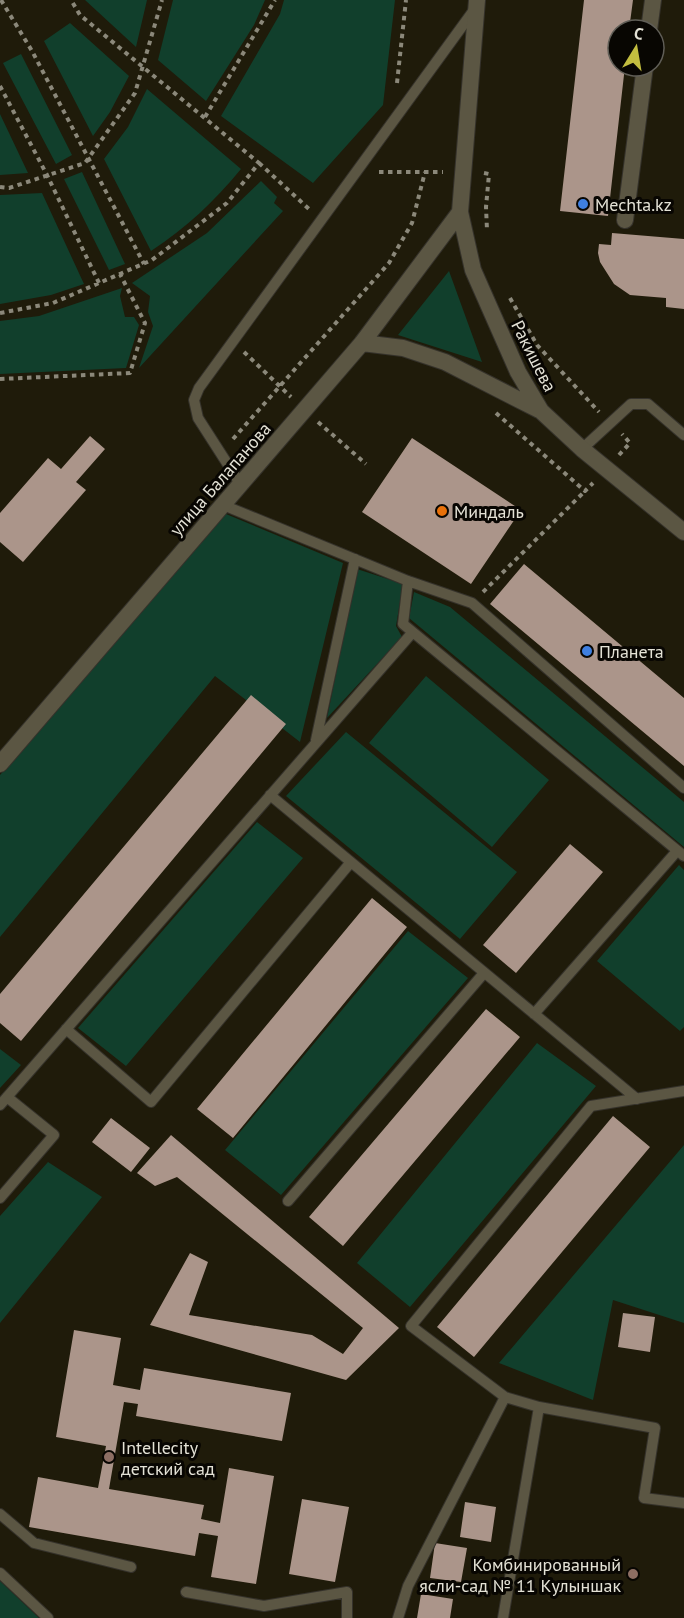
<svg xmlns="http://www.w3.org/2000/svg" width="684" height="1618" font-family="'PT Sans',sans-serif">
	<rect width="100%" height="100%" fill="#1f1b0a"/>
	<path fill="#113f2c" d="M 85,0 L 147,0 L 136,47 Z
		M 173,0 L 265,0 L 254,25 L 206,101 L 158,60 Z
		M 284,0 L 395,0 L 383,105 L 313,183 L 221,116 L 280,14 Z
		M 70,23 L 129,76 L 110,112 L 93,136 L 44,41 Z
		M 21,54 L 72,155 L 56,164 L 3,63 Z
		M 147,89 L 241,169 C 214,202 187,227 151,251 L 104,159 L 128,127 Z
		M 0,114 L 28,173 L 0,175 Z
		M 82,172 L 125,264 L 109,270 L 64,179 Z
		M 261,181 L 277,197 L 274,203 L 283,211 L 139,368 L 153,326 L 148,312 L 150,296 L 132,283 L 207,233 Z
		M 42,193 L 84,284 L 51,295 L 0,304 L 0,195 Z
		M 449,271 L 482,362 L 398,335 Z
		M 122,288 L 120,296 L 125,317 L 134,317 L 139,325 L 126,368 L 0,374 L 0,321 L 39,316 Z
		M 226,514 L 343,563 L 300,742 L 215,676 L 0,937 L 0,775 Z
		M 357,569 L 403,584 L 396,626 L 402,637 L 327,718 Z
		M 414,592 L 450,607 L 684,802 L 684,847 L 409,618 Z
		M 426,676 L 549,780 L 492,847 L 369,743 Z
		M 346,732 L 517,872 L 460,939 L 286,796 Z
		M 257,822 L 303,858 L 126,1066 L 78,1028 Z
		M 679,865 L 684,870 L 684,1027 L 680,1031 L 597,961 Z
		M 408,931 L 468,978 L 281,1195 L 225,1150 Z
		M 537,1043 L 596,1086 L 410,1307 L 357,1263 Z
		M 0,1049 L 21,1065 L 0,1088 Z
		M 684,1145 L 684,1323 L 613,1300 L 593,1400 L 499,1363 Z
		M 48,1162 L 102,1197 L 0,1323 L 0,1216 Z
		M 0,1581 L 39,1618 L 0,1618 Z"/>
	<path fill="#ab958a" d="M 584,0 L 633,0 L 629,30 L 618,30 L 618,66 L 625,66 L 608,216 L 560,211 Z
		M 612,233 L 684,239 L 684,309 L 666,307 L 666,298 L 630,295 L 614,284 L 600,262 L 598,253 L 599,244 L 611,245 Z
		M 90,436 L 105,449 L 76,482 L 86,490 L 23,562 L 0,542 L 0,513 L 48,458 L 61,469 Z
		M 412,438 L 521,510 L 471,584 L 362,512 Z
		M 524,564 L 684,698 L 684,766 L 490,604 Z
		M 251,695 L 286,724 L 21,1041 L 0,1023 L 0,994 Z
		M 570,844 L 603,872 L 516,973 L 483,945 Z
		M 372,898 L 407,927 L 233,1138 L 197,1109 Z
		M 486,1009 L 520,1037 L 343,1246 L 309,1217 Z
		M 613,1116 L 650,1147 L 474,1357 L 437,1327 Z
		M 111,1118 L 150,1148 L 131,1172 L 92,1142 Z
		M 171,1135 L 399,1328 L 346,1380 L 150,1325 L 190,1253 L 208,1262 L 189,1315 L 312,1335 L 343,1354 L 363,1328 L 177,1177 L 155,1186 L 137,1173 Z
		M 623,1313 L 655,1317 L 650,1352 L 618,1347 Z
		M 74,1330 L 121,1338 L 113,1385 L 140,1390 L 144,1368 L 291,1393 L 282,1441 L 136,1416 L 138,1404 L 124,1402 L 109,1489 L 204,1505 L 201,1519 L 220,1523 L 229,1468 L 274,1476 L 256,1584 L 211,1577 L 218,1536 L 199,1533 L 195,1556 L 29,1527 L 38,1477 L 98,1488 L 106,1446 L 56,1437 Z
		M 302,1499 L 349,1507 L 335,1582 L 289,1574 Z
		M 465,1502 L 496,1507 L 491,1542 L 460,1537 Z
		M 435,1543 L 467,1548 L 461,1582 L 430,1578 Z
		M 421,1594 L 453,1599 L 450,1618 L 417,1618 Z"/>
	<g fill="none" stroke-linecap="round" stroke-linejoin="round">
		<g stroke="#35322b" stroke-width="12">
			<path id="service" d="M 582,449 L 631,404 L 648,404 L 684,435
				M 241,485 L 198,418 L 194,400 L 199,388 L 474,10
				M 223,505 L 408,581 L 472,603 L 684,788
				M 408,581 L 403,624 L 684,856
				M 316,740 L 355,559
				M 270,795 L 637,1099
				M 534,1014 L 677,851
				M 66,1029 L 151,1102 L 351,862
				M 0,1105 L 412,633
				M 0,1198 L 54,1135 L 7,1097
				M 288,1201 L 484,973
				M 539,1407 L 505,1397 L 411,1326 L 591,1106 L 684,1091
				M 0,1514 L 34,1543 L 131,1567
				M 0,1573 L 48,1618
				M 186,1592 L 264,1606 L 347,1592 L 347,1618
				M 398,1618 L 408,1586 L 505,1397
				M 503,1618 L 539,1407 L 655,1428 L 644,1498 L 684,1503"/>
		</g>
		<g stroke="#35322b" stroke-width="18">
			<path id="minor" d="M 649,30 L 653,0
				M 625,220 L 645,66"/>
		</g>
		<g stroke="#35322b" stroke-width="18">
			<path id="tertiary" d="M 477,0 L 460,212 L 473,270 L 518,372 L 541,411 L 582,449 L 684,532
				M 362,343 L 403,348 L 445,362 L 539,410
				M 0,764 L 362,343 L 460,212"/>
		</g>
		<path stroke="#8b887a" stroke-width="4" stroke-dasharray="4.5 4.5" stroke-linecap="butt" d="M 1,0 L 32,51 L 144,264
			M 397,83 L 406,0
			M 0,86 L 47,175 L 99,283
			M 205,117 L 275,0
			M 259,163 L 309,209
			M 379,172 L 443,172
			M 484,173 L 489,174 L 486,207 L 487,230
			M 0,187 L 9,188 L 85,163 L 135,93 L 162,0
			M 510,298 L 537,345 L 599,412
			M 0,313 L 53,303 L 152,260 L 227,203 L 259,163 L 80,15 L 71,0
			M 244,352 L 291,397
			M 0,379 L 130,373 L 145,323 L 120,274
			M 496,413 L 585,491 L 593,483
			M 318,422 L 366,464
			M 233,439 L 389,263 L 412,223 L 425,172
			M 619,455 L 630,443 L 622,434
			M 483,592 L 585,491"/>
		<use href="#service" stroke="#5b5643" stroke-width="10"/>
		<use href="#minor" stroke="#5b5643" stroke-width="16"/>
		<use href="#tertiary" stroke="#5b5643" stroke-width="16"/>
	</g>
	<g fill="#3f7fe0" stroke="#080602" stroke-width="2">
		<circle cx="583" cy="204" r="6"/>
		<circle cx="587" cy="651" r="6"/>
	</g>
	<circle fill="#e8710a" stroke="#080602" stroke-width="2" cx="442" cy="511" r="6"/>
	<g fill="#8d6e63" stroke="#080602" stroke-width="2">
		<circle cx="109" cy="1457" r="6"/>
		<circle cx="633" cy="1574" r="6"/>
	</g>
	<g text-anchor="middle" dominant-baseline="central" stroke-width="6" stroke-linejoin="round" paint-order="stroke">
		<g font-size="18" fill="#e4e2d6" stroke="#080602" text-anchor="start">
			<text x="595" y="204">Mechta.kz</text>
			<text x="454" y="511">Миндаль</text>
			<text x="599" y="651">Планета</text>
			<text x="121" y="1447">Intellecity<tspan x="121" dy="21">детский сад</tspan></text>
			<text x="621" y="1564" text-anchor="end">Комбинированный<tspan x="621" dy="21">ясли-сад № 11 Кулыншак</tspan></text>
		</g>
		<g font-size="18" fill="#e4e2d6" stroke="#080602">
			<text transform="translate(534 356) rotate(63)">Ракишева</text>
			<text transform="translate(220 479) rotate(-49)">улица Балапанова</text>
		</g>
	</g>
	<g transform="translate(636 48) rotate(11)"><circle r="28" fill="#080602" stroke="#605e57" stroke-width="1.5"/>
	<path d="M0-4.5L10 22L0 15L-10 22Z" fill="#c2bd3f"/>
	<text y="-9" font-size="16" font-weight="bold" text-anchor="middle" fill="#e4e2d6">С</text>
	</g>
</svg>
